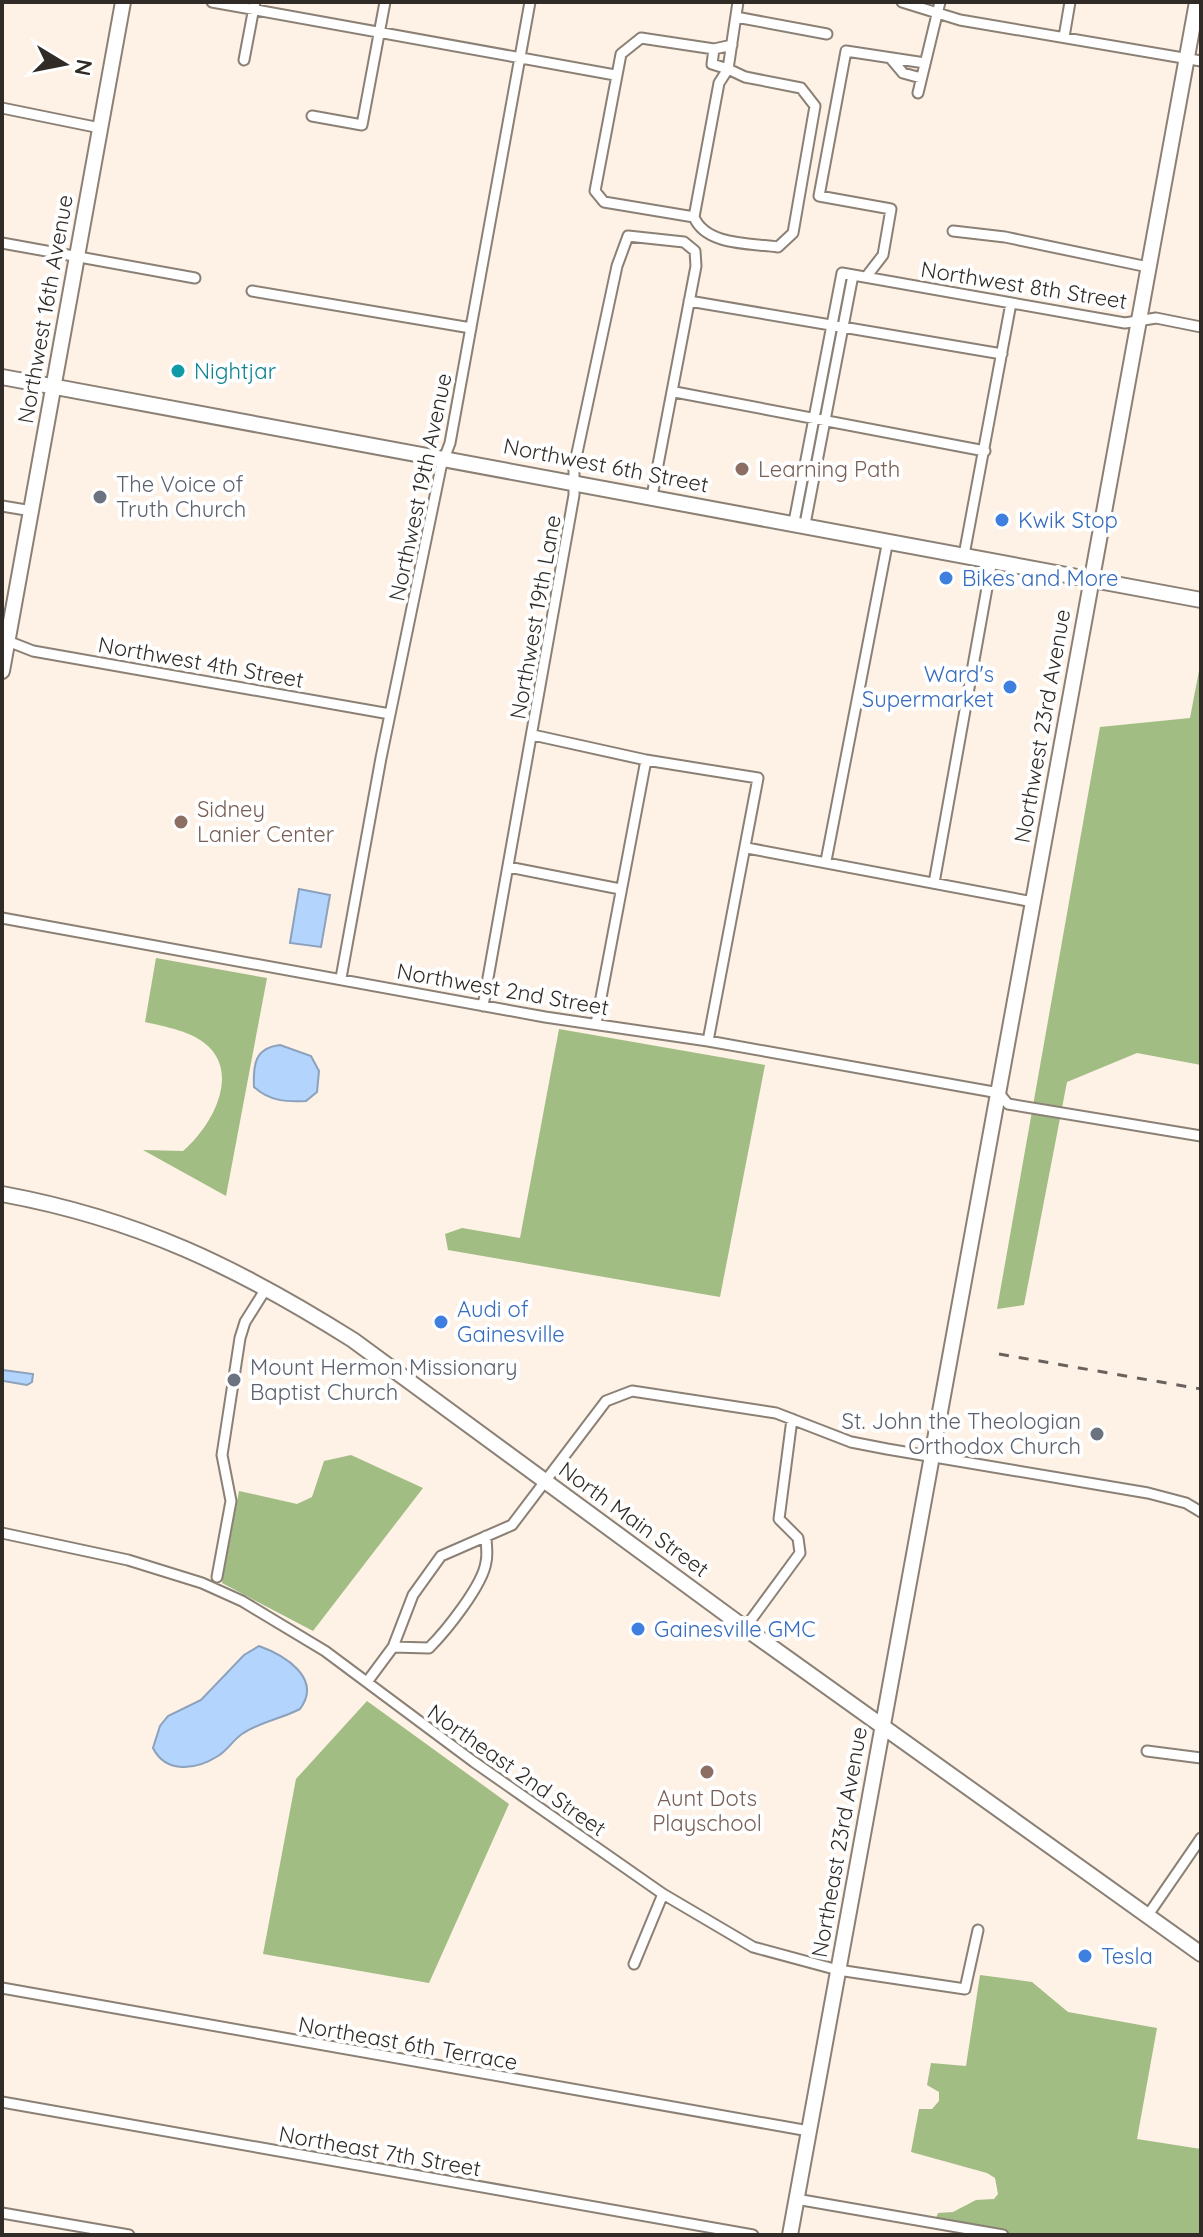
<svg xmlns="http://www.w3.org/2000/svg" width="1203" height="2237" font-family="Quicksand,sans-serif">
	<rect width="100%" height="100%" fill="#fef1e5"/>
	<path fill="#a1bd84" d="M 1201,660 L 1201,1065 L 1137,1053 L 1067,1082 L 1024,1305 L 997,1309 L 1100,727 L 1190,718 Z
		M 156,958 L 267,978 L 226,1196 L 143,1150 L 183,1151 C 209,1129 240,1078 209,1047 C 193,1031 166,1027 145,1022 Z
		M 559,1029 L 765,1065 L 720,1297 L 448,1250 L 445,1234 L 462,1228 L 520,1238 Z
		M 351,1455 L 423,1488 L 313,1631 L 222,1583 L 239,1491 L 297,1504 L 312,1497 L 324,1461 Z
		M 367,1701 L 509,1804 L 429,1983 L 263,1954 L 296,1779 Z
		M 980,1975 L 1032,1982 L 1068,2012 L 1157,2028 L 1137,2139 L 1201,2149 L 1201,2235 L 1017,2235 L 936,2218 L 938,2213 L 953,2212 L 976,2200 L 994,2199 L 998,2194 L 995,2178 L 987,2173 L 911,2152 L 919,2109 L 932,2109 L 939,2101 L 939,2092 L 927,2085 L 931,2063 L 966,2066 Z"/>
	<path fill="#b3d4fc" stroke="#8ca1bc" stroke-width="2" d="M 299,889 L 330,895 L 321,947 L 290,943 Z
		M 280,1045 L 311,1056 L 319,1071 L 317,1092 L 306,1101 C 286,1102 269,1101 254,1087 C 253,1064 255,1048 280,1045 Z
		M 3,1370 L 33,1374 L 32,1382 L 27,1385 L 3,1381 Z
		M 259,1646 C 284,1655 323,1678 300,1709 C 281,1719 259,1722 242,1734 C 233,1740 227,1751 218,1756 C 196,1770 166,1774 153,1748 L 160,1726 L 168,1716 L 201,1700 L 244,1655 Z"/>
	<g fill="none" stroke-linecap="round" stroke-linejoin="round">
		<g stroke="#8b8075" stroke-width="13">
			<path id="street" d="M 212,2 L 615,75
				M 902,2 L 960,20 L 1201,61
				M 736,17 L 827,34
				M 1064,37 L 1070,2
				M 732,45 L 714,49 L 712,64 L 728,69 L 738,2
				M 244,60 L 255,2
				M 892,60 L 903,73 L 921,78
				M 918,93 L 940,2
				M 2,108 L 100,128
				M 312,116 L 362,125 L 385,2
				M 694,217 L 719,83 L 728,69 L 745,77 L 801,88 L 815,106 L 793,233 L 778,247 C 751,243 706,246 694,217 L 604,202 L 595,191 L 621,54 L 641,38 L 714,49
				M 953,231 L 1005,237 L 1148,267
				M 2,243 L 195,278
				M 866,277 L 883,255 L 891,209 L 819,196 L 846,51 L 925,63
				M 252,291 L 471,328
				M 689,301 L 1002,354
				M 675,392 L 985,451
				M 2,506 L 32,511
				M 794,522 L 842,273 L 1125,323 L 1156,318 L 1201,327
				M 805,524 L 853,275
				M 964,555 L 1011,303
				M 5,640 L 33,651 L 390,714
				M 533,735 L 646,760 L 758,778 L 708,1041
				M 747,848 L 1033,902
				M 826,861 L 888,540
				M 508,867 L 620,889
				M 934,883 L 992,560
				M 2,918 L 545,1017 L 708,1041 L 999,1093 L 1008,1104 L 1201,1136
				M 341,978 L 381,758 L 441,467 L 450,443 L 530,2
				M 483,1006 L 574,495 L 574,467 L 617,266 L 628,236 L 684,242 L 695,251 L 696,266 L 652,496
				M 596,1024 L 646,760
				M 2,1533 L 128,1560 L 202,1583 L 242,1601 L 325,1651 L 474,1762 L 663,1894 L 753,1947 L 838,1970 L 965,1989 L 978,1930
				M 217,1577 L 231,1501 L 222,1455 L 240,1338 L 245,1322 L 267,1287
				M 745,1628 L 800,1553 L 798,1538 L 779,1519 L 792,1419
				M 393,1647 L 429,1648 C 446,1631 483,1585 486,1562 C 488,1554 486,1544 486,1536
				M 367,1682 L 393,1647 L 413,1595 L 441,1556 L 512,1525 L 606,1401 L 632,1391 L 776,1413 L 851,1442 L 887,1449 L 1148,1493 L 1186,1503 L 1201,1512
				M 1147,1751 L 1201,1758
				M 1148,1915 L 1201,1838
				M 634,1964 L 663,1894
				M 2,1988 L 809,2131
				M 2,2102 L 753,2235
				M 796,2199 L 1003,2235
				M 2,2213 L 129,2235"/>
		</g>
		<g stroke="#8b8075" stroke-width="18">
			<path id="secondary" d="M 2,377 L 1201,600
				M 2,671 L 123,2
				M 2,1194 C 138,1219 237,1267 353,1340 L 745,1628 L 1201,1954
				M 790,2235 L 1197,2"/>
		</g>
		<use href="#street" stroke="#fff" stroke-width="9"/>
		<use href="#secondary" stroke="#fff" stroke-width="14"/>
		<path stroke="#69625c" stroke-width="3" stroke-dasharray="10 10" stroke-linecap="butt" d="M 999,1354 L 1201,1389"/>
	</g>
	<circle fill="#0f9aa8" stroke="#fff" stroke-width="3" cx="178" cy="371" r="8"/>
	<g fill="#8d6e63" stroke="#fff" stroke-width="3">
		<circle cx="742" cy="469" r="8"/>
		<circle cx="181" cy="822" r="8"/>
		<circle cx="707" cy="1772" r="8"/>
	</g>
	<g fill="#6b7280" stroke="#fff" stroke-width="3">
		<circle cx="100" cy="497" r="8"/>
		<circle cx="234" cy="1380" r="8"/>
		<circle cx="1097" cy="1434" r="8"/>
	</g>
	<g fill="#3f7fe0" stroke="#fff" stroke-width="3">
		<circle cx="1002" cy="520" r="8"/>
		<circle cx="946" cy="578" r="8"/>
		<circle cx="1010" cy="687" r="8"/>
		<circle cx="441" cy="1322" r="8"/>
		<circle cx="638" cy="1629" r="8"/>
		<circle cx="1085" cy="1956" r="8"/>
	</g>
	<g text-anchor="middle" dominant-baseline="central" stroke-width="8" stroke-linejoin="round" paint-order="stroke">
		<g font-size="22" fill="#302b27" stroke="#fff">
			<text transform="translate(1024 285) rotate(9)">Northwest 8th Street</text>
			<text transform="translate(45 309) rotate(-80)">Northwest 16th Avenue</text>
			<text transform="translate(606 465) rotate(11)">Northwest 6th Street</text>
			<text transform="translate(420 487) rotate(-78)">Northwest 19th Avenue</text>
			<text transform="translate(535 617) rotate(-80)">Northwest 19th Lane</text>
			<text transform="translate(201 662) rotate(10)">Northwest 4th Street</text>
			<text transform="translate(1042 726) rotate(-80)">Northwest 23rd Avenue</text>
			<text transform="translate(503 989) rotate(10)">Northwest 2nd Street</text>
			<text transform="translate(634 1519) rotate(36)">North Main Street</text>
			<text transform="translate(517 1770) rotate(35)">Northeast 2nd Street</text>
			<text transform="translate(839 1842) rotate(-80)">Northeast 23rd Avenue</text>
			<text transform="translate(408 2043) rotate(10)">Northeast 6th Terrace</text>
			<text transform="translate(380 2151) rotate(10)">Northeast 7th Street</text>
		</g>
		<g font-size="22" fill="#0d838f" stroke="#fff" text-anchor="start">
			<text x="194" y="371">Nightjar</text>
		</g>
		<g font-size="22" fill="#785e54" stroke="#fff" text-anchor="start">
			<text x="758" y="469">Learning Path</text>
			<text x="197" y="809">Sidney<tspan x="197" dy="25">Lanier Center</tspan></text>
			<text x="707" y="1798" text-anchor="middle">Aunt Dots<tspan x="707" dy="25">Playschool</tspan></text>
		</g>
		<g font-size="22" fill="#5b616d" stroke="#fff" text-anchor="start">
			<text x="116" y="484">The Voice of<tspan x="116" dy="25">Truth Church</tspan></text>
			<text x="250" y="1367">Mount Hermon Missionary<tspan x="250" dy="25">Baptist Church</tspan></text>
			<text x="1081" y="1421" text-anchor="end">St. John the Theologian<tspan x="1081" dy="25">Orthodox Church</tspan></text>
		</g>
		<g font-size="22" fill="#366cbe" stroke="#fff" text-anchor="start">
			<text x="1018" y="520">Kwik Stop</text>
			<text x="962" y="578">Bikes and More</text>
			<text x="994" y="674" text-anchor="end">Ward's<tspan x="994" dy="25">Supermarket</tspan></text>
			<text x="457" y="1309">Audi of<tspan x="457" dy="25">Gainesville</tspan></text>
			<text x="654" y="1629">Gainesville GMC</text>
			<text x="1101" y="1956">Tesla</text>
		</g>
	</g>
	<rect width="1203" height="2237" fill="none" stroke="#302b27" stroke-width="8"/>
	<g transform="translate(64 64) rotate(100)" stroke="#ffffff" stroke-width="6" paint-order="stroke">
	<path d="M0-6L14 30L0 20L-14 30Z" fill="#302b27"/>
	<text y="-12" font-size="22" font-weight="bold" text-anchor="middle" fill="#302b27">N</text>
	</g>
</svg>
